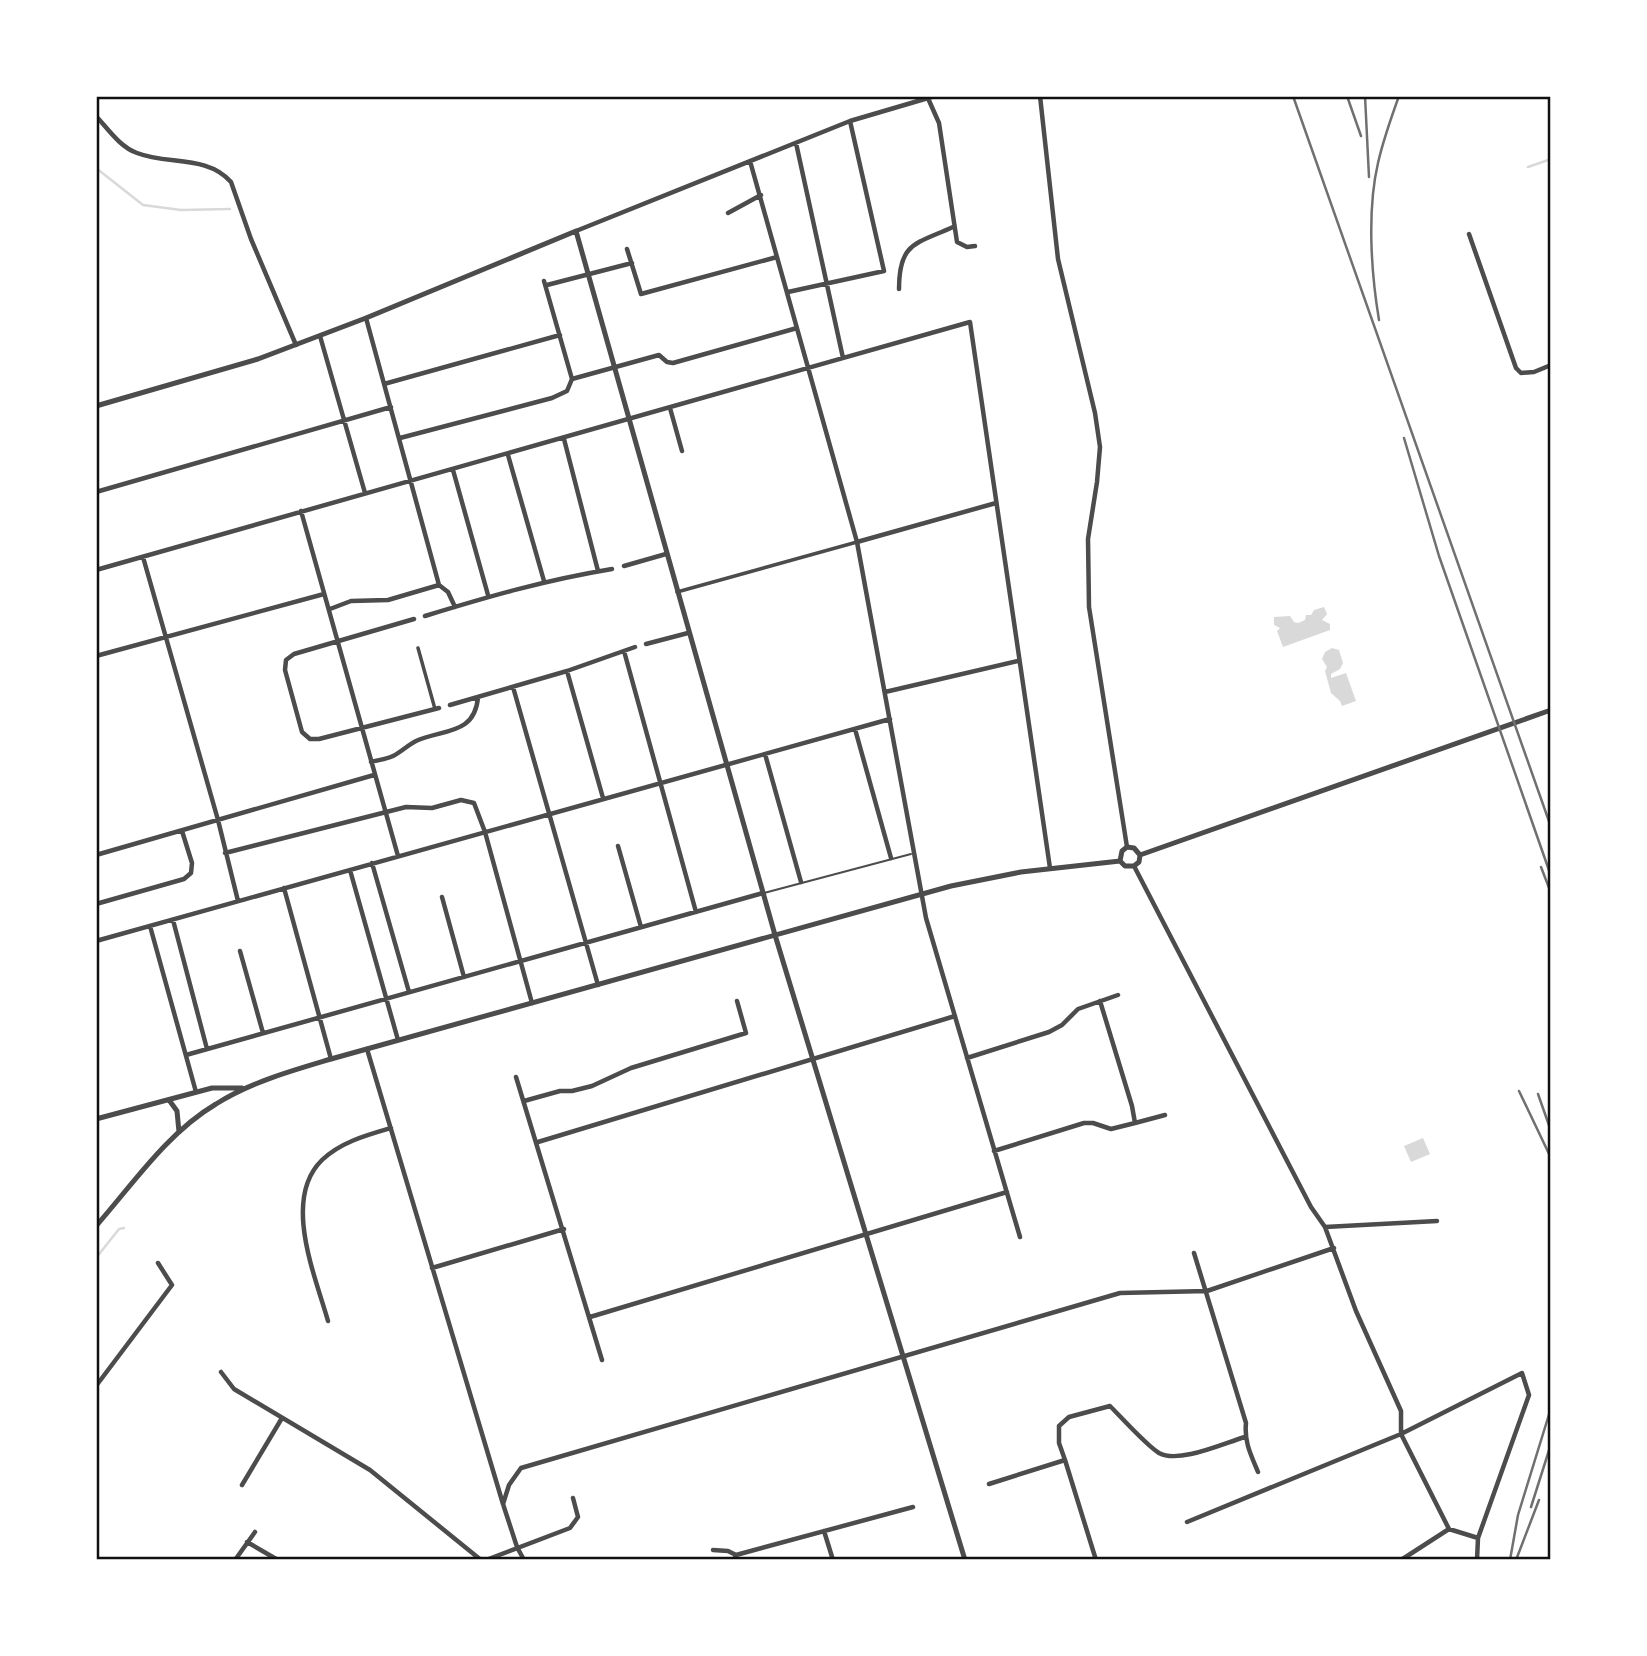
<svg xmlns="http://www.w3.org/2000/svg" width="1647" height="1656" font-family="Spectral,serif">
	<rect width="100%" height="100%" fill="#fff"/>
	<path fill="#d9d9d9" d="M 1324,607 L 1327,614 L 1322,620 L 1330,624 L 1330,630 L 1283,647 L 1277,631 L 1280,628 L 1274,625 L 1274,617 L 1290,616 L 1294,622 L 1298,623 L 1305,620 L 1306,615 L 1311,615 L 1314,610 Z
		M 1332,648 L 1339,650 L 1343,663 L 1340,669 L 1331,674 L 1331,678 L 1346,673 L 1356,701 L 1342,706 L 1340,701 L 1331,693 L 1325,671 L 1327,667 L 1322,659 L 1325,652 Z
		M 1423,1138 L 1430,1154 L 1411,1162 L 1404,1146 Z"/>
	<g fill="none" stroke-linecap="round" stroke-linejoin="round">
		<path stroke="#d9d9d9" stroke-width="2.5" d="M 1528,167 L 1551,159
			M 96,168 L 143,205 L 181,210 L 230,209
			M 96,1258 L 119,1229 L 124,1228"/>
		<path stroke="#4c4c4c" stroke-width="2" d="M 764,893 L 911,854"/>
		<path stroke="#4c4c4c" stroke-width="3.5" d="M 677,592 L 857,542
			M 418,648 L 435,709"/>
		<path stroke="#4c4c4c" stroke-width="4.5" d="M 927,96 L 939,123 L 957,242 L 967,247 L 975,246
			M 1040,96 L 1058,259 L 1095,413 L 1100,447 L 1097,482 L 1088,539 L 1089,607 L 1127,847
			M 96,116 C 108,129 120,147 137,153 C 168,165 207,155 231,182 L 251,239 L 296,345
			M 796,143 L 843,358
			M 750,161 L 857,542 L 926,918 L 1020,1237
			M 728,213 L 761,195
			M 576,231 L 850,121 L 935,96
			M 1469,234 L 1516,368 L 1521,373 L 1534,372 L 1551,365
			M 627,249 L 641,294 L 777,257
			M 544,281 L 572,379
			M 547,285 L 632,263
			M 899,289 C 899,242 916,244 953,227
			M 788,292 L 884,271 L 850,121
			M 366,318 L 439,585
			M 320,336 L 365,493
			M 572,379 L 659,355 L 667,362 L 673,363 L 797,328
			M 384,384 L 560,335
			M 670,408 L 682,451
			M 400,438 L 552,398 L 567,391 L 572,379
			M 564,439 L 598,571
			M 508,455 L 544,581
			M 453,470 L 488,595
			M 96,492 L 391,407
			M 301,511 L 398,856
			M 857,542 L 996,503
			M 143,557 L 218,820 L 238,901
			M 624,566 L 666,554
			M 96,570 L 970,322 L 1050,868
			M 439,585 L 448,592 L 455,607
			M 330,609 L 351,601 L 388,600 L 439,585
			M 425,616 C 490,596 546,580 612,569
			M 414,619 L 294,654 L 286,660 L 285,670 L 302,732 L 310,739 L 319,739 L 439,708
			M 646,644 L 688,633
			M 624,651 L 696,912
			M 96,656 L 324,594
			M 567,671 L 603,798
			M 513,687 L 598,985
			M 885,692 L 1018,661
			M 450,705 L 567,671 L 635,647
			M 855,729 L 891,858
			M 765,754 L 801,882
			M 371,762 C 378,760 387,759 393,756 C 401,752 408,745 416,741 C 443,729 475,735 478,697
			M 618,846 L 641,927
			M 225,853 L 406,807 L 432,808 L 461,800 L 474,803 L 485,832 L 532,1003
			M 96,855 L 374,775
			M 372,863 L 409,992
			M 1134,866 L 1311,1207 L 1325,1227 L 1356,1311 L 1401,1411 L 1401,1434 L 1449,1529
			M 350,870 L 398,1040
			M 284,888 L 331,1059
			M 442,897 L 464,977
			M 96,904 L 184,879 L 191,873 L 192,863 L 182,831
			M 173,920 L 207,1049
			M 150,926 L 196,1092
			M 96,941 L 890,719
			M 240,951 L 263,1033
			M 367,1049 L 503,1504 L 517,1547 L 524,1560
			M 186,1055 L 763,893
			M 967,1058 L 1049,1032 L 1062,1025 L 1078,1009 L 1118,995
			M 516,1077 L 602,1360
			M 524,1101 L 560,1091 L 572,1091 L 592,1086 L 631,1068 L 746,1033 L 737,1001
			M 1135,1123 L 1165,1115
			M 538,1142 L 955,1016
			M 994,1151 L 1084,1123 L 1093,1123 L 1111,1129 L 1135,1123 L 1132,1106 L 1100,1001
			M 1325,1227 L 1437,1221
			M 1194,1253 L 1246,1423 C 1244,1442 1251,1455 1258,1472
			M 432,1268 L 564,1229
			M 590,1317 L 1007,1192
			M 328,1321 C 315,1275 282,1199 322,1160 C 341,1142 367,1135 391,1128
			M 221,1372 L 234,1389 L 370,1470 L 481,1560
			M 96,1386 L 172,1285 L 158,1263
			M 1065,1460 L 1096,1560
			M 989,1484 L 1065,1460 L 1059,1443 L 1059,1426 L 1069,1417 L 1110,1406 C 1121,1417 1147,1446 1159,1453 C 1179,1464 1224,1443 1245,1437
			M 242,1485 L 282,1418
			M 503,1504 L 509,1485 L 521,1468 L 1120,1293 L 1207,1291 L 1334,1248
			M 1187,1522 L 1401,1434 L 1522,1373 L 1529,1395 L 1478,1538 L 1477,1560
			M 824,1531 L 833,1560
			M 247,1542 L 278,1560
			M 713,1550 L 728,1551 L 736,1555 L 734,1560
			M 736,1555 L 913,1507
			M 235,1560 L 255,1532
			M 486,1560 L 570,1528 L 578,1517 L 573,1498
			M 1401,1560 L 1449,1529 L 1478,1538"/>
		<path stroke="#4c4c4c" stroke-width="5" d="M 96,406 L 258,359 L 366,318 L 576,231 L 775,935 L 965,1560
			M 1140,855 L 1551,710
			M 1120,861 L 1122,851 L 1127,847 L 1134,848 L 1140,855
			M 1120,861 L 1125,866 L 1134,866 L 1139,862 L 1140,855
			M 169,1100 L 177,1111 L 179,1132
			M 96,1119 L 212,1088 L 242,1088
			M 96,1226 C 133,1184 167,1133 216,1104 C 251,1082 291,1071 331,1059 L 951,886 L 1021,872 L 1120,861"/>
		<path stroke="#707070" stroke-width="2.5" d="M 1293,96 L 1551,827
			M 1347,96 L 1361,136
			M 1365,96 L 1369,177
			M 1379,320 C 1371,272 1367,210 1378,163 C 1383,141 1391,118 1399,96
			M 1404,438 L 1439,556 L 1551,876
			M 1541,867 L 1551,893
			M 1519,1091 L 1551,1158
			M 1538,1094 L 1551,1131
			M 1531,1507 L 1551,1444
			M 1510,1560 L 1518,1515 L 1551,1408
			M 1516,1560 L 1539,1500"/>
	</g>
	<rect width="1647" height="1656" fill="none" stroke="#ffffff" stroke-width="196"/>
	<rect x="98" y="98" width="1451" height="1460" fill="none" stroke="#111" stroke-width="2.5"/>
</svg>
